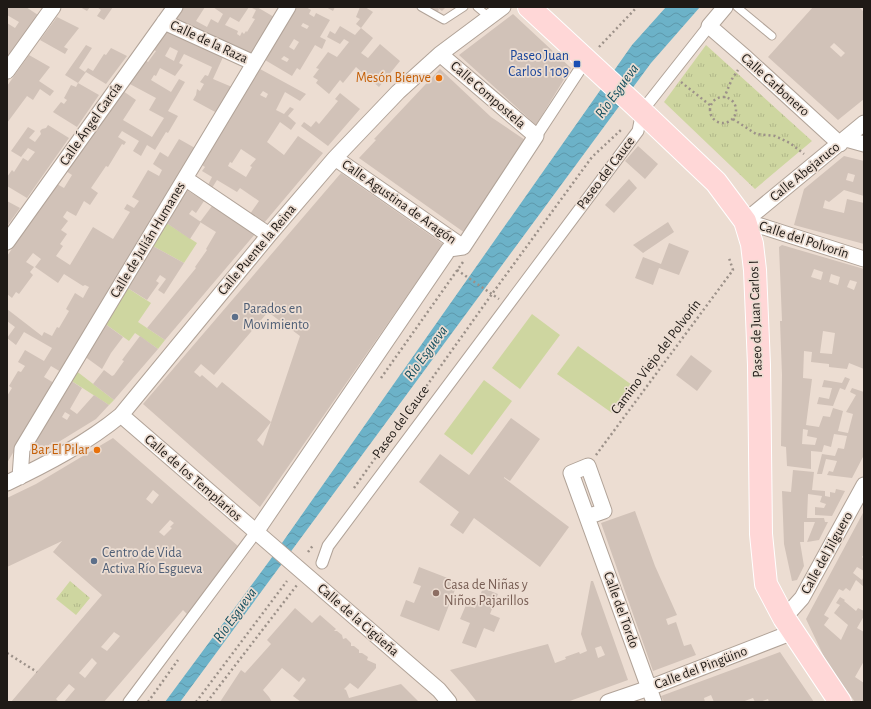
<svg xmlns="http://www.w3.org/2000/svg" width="871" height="709" font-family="'Alegreya Sans',sans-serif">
	<defs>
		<pattern id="park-tufts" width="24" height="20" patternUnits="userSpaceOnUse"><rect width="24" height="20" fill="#ced6a0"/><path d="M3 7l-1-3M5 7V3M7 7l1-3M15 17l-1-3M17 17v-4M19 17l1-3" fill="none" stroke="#b0b789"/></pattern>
		<pattern id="water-waves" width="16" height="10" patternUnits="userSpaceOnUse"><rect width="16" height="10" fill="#6cb2c8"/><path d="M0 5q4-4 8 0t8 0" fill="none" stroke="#5d98ab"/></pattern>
	</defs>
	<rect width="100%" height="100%" fill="#ecddd2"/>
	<path fill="#ced6a0" d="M 165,222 L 197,243 L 184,263 L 151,245 Z
		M 126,287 L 151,303 L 138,322 L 165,340 L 158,349 L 135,333 L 129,341 L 104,323 Z
		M 532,314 L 560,335 L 520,389 L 492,368 Z
		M 578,346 L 632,385 L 612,413 L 557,374 Z
		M 75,370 L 114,400 L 109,405 L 70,380 Z
		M 484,380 L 512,401 L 472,455 L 444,434 Z"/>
	<path fill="url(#park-tufts)" d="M 706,45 L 812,141 L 755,189 L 664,102 Z
		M 70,581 L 90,598 L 76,615 L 56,599 Z"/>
	<path fill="url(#water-waves)" d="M 666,7 L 700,7 L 651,63 L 180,702 L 165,702 L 270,560 L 632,45 Z"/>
	<path fill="#d1c2b8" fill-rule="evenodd" d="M 7,7 L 26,7 L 38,15 L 7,58 L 7,23 L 15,28 L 19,22 L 7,15 Z
		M 80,7 L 90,7 L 87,11 Z
		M 97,7 L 113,7 L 104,20 L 97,16 L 101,10 Z
		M 182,7 L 205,7 L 196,21 L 207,27 L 211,19 L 218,23 L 223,14 L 213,7 L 249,7 L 239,22 L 230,17 L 225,25 L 238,31 L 237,34 L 240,36 L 242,32 L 244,34 L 246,31 L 247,32 L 255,19 L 252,18 L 256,10 L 250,7 L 257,7 L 274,17 L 253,53 L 247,55 L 176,21 L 175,16 Z
		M 297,7 L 306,7 L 311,10 L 309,14 L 314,17 L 316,13 L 330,20 L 320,37 L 326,40 L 322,49 L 315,45 L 300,70 L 297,68 L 292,76 L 265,60 ZM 303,23 L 309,26 L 307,29 L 301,26 ZM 294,39 L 299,42 L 294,50 L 289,47 ZM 284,56 L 289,59 L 287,62 L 281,59 Z
		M 326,7 L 335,7 L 333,11 Z
		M 360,7 L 365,7 L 373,12 L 361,28 L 356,24 L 360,19 L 356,17 Z
		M 430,7 L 446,7 L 442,11 L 438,8 L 439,10 L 436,13 Z
		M 813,7 L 859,7 L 864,12 L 864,99 L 838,120 L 768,57 ZM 834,43 L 845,53 L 841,57 L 830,47 Z
		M 513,14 L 571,68 L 536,125 L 459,55 Z
		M 57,17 L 79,28 L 64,47 L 68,49 L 65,54 L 40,40 Z
		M 340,26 L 355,35 L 361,28 L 373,38 L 361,53 L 368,58 L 380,44 L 400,61 L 379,87 L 356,67 L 343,83 L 340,80 L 329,94 L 316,83 L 318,80 L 313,77 L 319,69 L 316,68 L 328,52 L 337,57 L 349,42 L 344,39 L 340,44 L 327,37 L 330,31 L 335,34 Z
		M 169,30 L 224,55 L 213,79 L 232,87 L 217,113 L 193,100 L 196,95 L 197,89 L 200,91 L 204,84 L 200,82 L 205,75 L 208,76 L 212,67 L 184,54 L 179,63 L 183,65 L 175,76 L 160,68 L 156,76 L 154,75 L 151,80 L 171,92 L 179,79 L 185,82 L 168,111 L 178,116 L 168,133 L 166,132 L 155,150 L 147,145 L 141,156 L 133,151 L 139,141 L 122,131 L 118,137 L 126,142 L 124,145 L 122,144 L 108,167 L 106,166 L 91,188 L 98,193 L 90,205 L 84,201 L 76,216 L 67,211 L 63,217 L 68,221 L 61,230 L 67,234 L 60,244 L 63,246 L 56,256 L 70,265 L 93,227 L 113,239 L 130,212 L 124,209 L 127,204 L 134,208 L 139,201 L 132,197 L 148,170 L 159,176 L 162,170 L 153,164 L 160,152 L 168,157 L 179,139 L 195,148 L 61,372 L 51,366 L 44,377 L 54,383 L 7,463 L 7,396 L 12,388 L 9,386 L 18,371 L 21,372 L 25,366 L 18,362 L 25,350 L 44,361 L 52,348 L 24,332 L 16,345 L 7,338 L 15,327 L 7,321 L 7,309 L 42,336 L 44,332 L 52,336 L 57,327 L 59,328 L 69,311 L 66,309 L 75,293 L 83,298 L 89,287 L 85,285 L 83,286 L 64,274 L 58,283 L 35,267 L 41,259 L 33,253 L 26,262 L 34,267 L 30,272 L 33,275 L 19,294 L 16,292 L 12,298 L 7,294 L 7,256 L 57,184 L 64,188 L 72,175 L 66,171 L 123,91 L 136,100 L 123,120 L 152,137 L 164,118 L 149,110 L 156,98 L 128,83 L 145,60 L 148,62 L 156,51 L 152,49 L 164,32 ZM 170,47 L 178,51 L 174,61 L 165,56 Z
		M 86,45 L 92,48 L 79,68 L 85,72 L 88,68 L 93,71 L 104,54 L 106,55 L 111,48 L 127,56 L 106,84 L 86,72 L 78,83 L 65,75 Z
		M 29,55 L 50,67 L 39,81 L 54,91 L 50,96 L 40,89 L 33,100 L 27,96 L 7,123 L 7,86 Z
		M 260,69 L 306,94 L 300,101 L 285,92 L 276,110 L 284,114 L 290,107 L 294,109 L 288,116 L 296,123 L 291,130 L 280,122 L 267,142 L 284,155 L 298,136 L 323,153 L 264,223 L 250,214 L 259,201 L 240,188 L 237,192 L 217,180 L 212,188 L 208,185 L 212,177 L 202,171 L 205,167 L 202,165 ZM 263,91 L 268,94 L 266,98 L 260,95 ZM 241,149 L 256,159 L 250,166 L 252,167 L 246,177 L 228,166 L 230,162 L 232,163 Z
		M 440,69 L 491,117 L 525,140 L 465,233 L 359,158 L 376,140 L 374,139 Z
		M 78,83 L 99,95 L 77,127 L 53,112 L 61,102 L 64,104 L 67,100 L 64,98 L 71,85 L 76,87 Z
		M 340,93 L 360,109 L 328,146 L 301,126 L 304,122 L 311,127 L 316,121 L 319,124 L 338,101 L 335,99 Z
		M 48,125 L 69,138 L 27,198 L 7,186 L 7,177 L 12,170 L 14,172 L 23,158 L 28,161 L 35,152 L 28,148 L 21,157 L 11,151 L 28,127 L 35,131 L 29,138 L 35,142 L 41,134 L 40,131 L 42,129 L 46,128 Z
		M 638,146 L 658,164 L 645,179 L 625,161 Z
		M 844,156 L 864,161 L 864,196 L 844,190 L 829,202 L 825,200 L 823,208 L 844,213 L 847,199 L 864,203 L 864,244 L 794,225 L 804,189 ZM 848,173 L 855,175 L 853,182 L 846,180 Z
		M 341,173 L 443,244 L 260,507 L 143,404 ZM 268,312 L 300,336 L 263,446 L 257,440 L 271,422 L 222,382 L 217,388 L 202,375 L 200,377 L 194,372 L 201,364 L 214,375 Z
		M 629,179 L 637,188 L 614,213 L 605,205 Z
		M 185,189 L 204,201 L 196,213 L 192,210 L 189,214 L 201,222 L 190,239 L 165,222 Z
		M 7,201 L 20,208 L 7,226 Z
		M 212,206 L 255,234 L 165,340 L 147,328 L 196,268 L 195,267 L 207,250 L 206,249 L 216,232 L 200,222 Z
		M 668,222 L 674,232 L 643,253 L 633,245 Z
		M 669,243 L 689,251 L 679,275 L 659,268 L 653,285 L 635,278 L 643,257 L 661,264 Z
		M 151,245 L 184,263 L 164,294 L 158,290 L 166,279 L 160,275 L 156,281 L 159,283 L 147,300 L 126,287 Z
		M 782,245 L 864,269 L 864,369 L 849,363 L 847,369 L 829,367 L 829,364 L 811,362 L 812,352 L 804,351 L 803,378 L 812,379 L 806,425 L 819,427 L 823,416 L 830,417 L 833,408 L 843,411 L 838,431 L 848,433 L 853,414 L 846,412 L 856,395 L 850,392 L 852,388 L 864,392 L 864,455 L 852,478 L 827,475 L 829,471 L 833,472 L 837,461 L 826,459 L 822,474 L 817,474 L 822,454 L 835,456 L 838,448 L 844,449 L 847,436 L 834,434 L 831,447 L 824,445 L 822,452 L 811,451 L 811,469 L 787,466 L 786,447 L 781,446 L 782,375 L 780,321 L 782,321 L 779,247 ZM 814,269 L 823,272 L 821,280 L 811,277 ZM 831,274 L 840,277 L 838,285 L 829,282 ZM 850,280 L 857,282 L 854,290 L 847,287 ZM 823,331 L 835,333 L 832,354 L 820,353 ZM 803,429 L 808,430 L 807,436 L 817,438 L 815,445 L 802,444 Z
		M 104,323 L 123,337 L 111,353 L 102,369 L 84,356 Z
		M 140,336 L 158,349 L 114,400 L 93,384 L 104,370 L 112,376 L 114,375 L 124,361 L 122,360 Z
		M 691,355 L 712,371 L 697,391 L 676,375 Z
		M 845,377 L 850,379 L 845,390 L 840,388 L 833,406 L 817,404 L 819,397 L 829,399 L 832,388 L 822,387 L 824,380 L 842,383 Z
		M 70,380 L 82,388 L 70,409 L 77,414 L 94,395 L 109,405 L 96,419 L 52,446 L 50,444 L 46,448 L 47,449 L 37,455 L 29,448 ZM 65,412 L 70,415 L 67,420 L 62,417 Z
		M 511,418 L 540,439 L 510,481 L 504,477 L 504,478 L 569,527 L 540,567 L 474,518 L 463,534 L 450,525 L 459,512 L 419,482 L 440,454 L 469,475 Z
		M 113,438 L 238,546 L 188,615 L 183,610 L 104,702 L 64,702 L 75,689 L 69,684 L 56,699 L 59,702 L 11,702 L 102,595 L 53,552 L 62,541 L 7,567 L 7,498 L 36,484 ZM 153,490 L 159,495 L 152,504 L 146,499 ZM 170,520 L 174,523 L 170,527 L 172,528 L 164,536 L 159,532 ZM 114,632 L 120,636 L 107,651 L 101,647 ZM 92,658 L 97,663 L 85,678 L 79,673 Z
		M 793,470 L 814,472 L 812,490 L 825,491 L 825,496 L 830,497 L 830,492 L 835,493 L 836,489 L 845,491 L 832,516 L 815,515 L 815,507 L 824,508 L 826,504 L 820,502 L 822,496 L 808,494 L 807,518 L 824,518 L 825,522 L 828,522 L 819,540 L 807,542 L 815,522 L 804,522 L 804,542 L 800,542 L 804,566 L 797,580 L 792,581 L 784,544 L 782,491 L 791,492 Z
		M 635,511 L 655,566 L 677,615 L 666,619 L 668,625 L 676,622 L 684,646 L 691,644 L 696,655 L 653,671 L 601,523 Z
		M 864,511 L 864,554 L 862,557 L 864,559 L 864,571 L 857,567 L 853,573 L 862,580 L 864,576 L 864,587 L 856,580 L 850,591 L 846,588 L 843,591 L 839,589 L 824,615 L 829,618 L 824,625 L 841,640 L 848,625 L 834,613 L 840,605 L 836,603 L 840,597 L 845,600 L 844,601 L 856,611 L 858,608 L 864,611 L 864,616 L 857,628 L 864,632 L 864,661 L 855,677 L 864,683 L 864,702 L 855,702 L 827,663 L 806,619 Z
		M 419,567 L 458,582 L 439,631 L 400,616 L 406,600 L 414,603 L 421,586 L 413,583 Z
		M 591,581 L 593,581 L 628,680 L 567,702 L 477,702 L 466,688 L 450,670 L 548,644 L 555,663 L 566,659 L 565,657 L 579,652 L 580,654 L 587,651 L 581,634 ZM 601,646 L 605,655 L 598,658 L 595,648 Z
		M 483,588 L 498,594 L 490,614 L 500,618 L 494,632 L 484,628 L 476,648 L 462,643 L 470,623 L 460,619 L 466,605 L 475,608 Z
		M 295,608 L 312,623 L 320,615 L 336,629 L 334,631 L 337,631 L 342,635 L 343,639 L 346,638 L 351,643 L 351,646 L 354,646 L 359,650 L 359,653 L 362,653 L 368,657 L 367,660 L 376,664 L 376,668 L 358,689 L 350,683 L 344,689 L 346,690 L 349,698 L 401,684 L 419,702 L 301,702 L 293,696 L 306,680 L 303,677 L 299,682 L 282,668 L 263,690 L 269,697 L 272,702 L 220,702 L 241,670 L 245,673 L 271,644 L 267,640 Z
		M 780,652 L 814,702 L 769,702 L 768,699 L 760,702 L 755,702 L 753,698 L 742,702 L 714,702 L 711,695 L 704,698 L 705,702 L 664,702 L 661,696 Z"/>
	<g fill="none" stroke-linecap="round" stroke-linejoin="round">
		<g stroke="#b1a398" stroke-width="9">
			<path id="service" d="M 421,7 L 444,20 L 464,7
				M 477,7 L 489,17
				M 737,7 L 772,36"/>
		</g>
		<g stroke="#b1a398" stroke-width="13">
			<path id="pedestrian" d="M 536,136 L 586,60
				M 322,563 L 328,546 L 638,131 L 642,111 L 709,26
				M 129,702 L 256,532"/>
		</g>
		<g stroke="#b1a398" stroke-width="17">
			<path id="minor" d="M 725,7 L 709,26 L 746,58 L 840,144
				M 164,22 L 254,63
				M 7,71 L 53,7
				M 846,139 L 864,144
				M 335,158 L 463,247
				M 186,179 L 269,235
				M 745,221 L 864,123
				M 745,221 L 864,259
				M 7,242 L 175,7
				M 121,415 L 439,690 L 449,702
				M 20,477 L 22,449 L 288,7
				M 7,483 C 47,464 87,443 121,415 L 269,235 L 335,158 L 398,92 L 440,54 L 503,7
				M 587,517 L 604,511 L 588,466 L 571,473 L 654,702
				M 256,532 L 449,249 L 463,247 L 536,136 L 440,54
				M 784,618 L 802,598 L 864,485
				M 608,702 L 649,688 L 793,632"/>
		</g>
		<g stroke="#fff" stroke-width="24">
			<path id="primary" d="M 529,7 L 636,106 L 716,182 L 745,221 L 752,244 L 755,270 L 759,365 L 761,534 L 766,584 L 784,618 L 840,702"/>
		</g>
		<path stroke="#9c9189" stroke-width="2.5" stroke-dasharray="2 3" stroke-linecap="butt" d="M 599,47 L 637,7
			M 681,82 L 711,106
			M710 110a13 13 0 1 1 26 0a13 13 0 1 1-26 0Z
			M 724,98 L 732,79 L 738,70
			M 733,119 L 756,134 L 775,136 L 790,143 L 804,154
			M 457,270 L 499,299
			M 381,378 L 463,262
			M 596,455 L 733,270 L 729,258
			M 354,488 L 492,294 L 592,157 L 622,129
			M 308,552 L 314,544
			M 7,653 L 37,672
			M 148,702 L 178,660
			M 196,702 L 287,581
			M 207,702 L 297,585"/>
		<use href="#service" stroke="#fff" stroke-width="7"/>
		<use href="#pedestrian" stroke="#fff" stroke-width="11"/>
		<use href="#minor" stroke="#fff" stroke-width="15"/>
		<use href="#primary" stroke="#ffd7d7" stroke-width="22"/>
	</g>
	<rect fill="#1a4fb4" stroke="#ecddd2" stroke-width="1.5" x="573" y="60" width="8" height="8" rx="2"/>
	<g fill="#e8710a" stroke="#ecddd2" stroke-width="1.5">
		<circle cx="439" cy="78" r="4"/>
		<circle cx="97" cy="450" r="4"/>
	</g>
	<g fill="#5c6f8a" stroke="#ecddd2" stroke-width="1.5">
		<circle cx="235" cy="317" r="4"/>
		<circle cx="94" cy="561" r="4"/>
	</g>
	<circle fill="#8d6e63" stroke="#ecddd2" stroke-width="1.5" cx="436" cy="593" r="4"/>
	<g text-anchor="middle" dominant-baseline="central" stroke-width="3.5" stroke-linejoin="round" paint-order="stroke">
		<g font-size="14" fill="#1f1a16" stroke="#ecddd2">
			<text transform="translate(209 42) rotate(25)">Calle de la Raza</text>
			<text transform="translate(775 85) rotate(42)">Calle Carbonero</text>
			<text transform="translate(488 95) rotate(41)">Calle Compostela</text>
			<text transform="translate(91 124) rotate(-55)">Calle Ángel García</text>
			<text transform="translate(805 172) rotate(-39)">Calle Abejaruco</text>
			<text transform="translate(606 173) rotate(-53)">Paseo del Cauce</text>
			<text transform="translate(399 202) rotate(35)">Calle Agustina de Aragón</text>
			<text transform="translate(148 240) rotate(-59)">Calle de Julián Humanes</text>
			<text transform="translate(804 240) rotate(18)">Calle del Polvorín</text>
			<text transform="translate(257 250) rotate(-50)">Calle Puente la Reina</text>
			<text transform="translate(756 319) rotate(-92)">Paseo de Juan Carlos I</text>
			<text transform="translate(656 357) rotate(-53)">Camino Viejo del Polvorín</text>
			<text transform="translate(401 422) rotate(-54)">Paseo del Cauce</text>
			<text transform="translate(193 478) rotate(41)">Calle de los Templarios</text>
			<text transform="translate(827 553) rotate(-61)">Calle del Jilguero</text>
			<text transform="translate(621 610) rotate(70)">Calle del Tordo</text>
			<text transform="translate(358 620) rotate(41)">Calle de la Cigüeña</text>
			<text transform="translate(701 668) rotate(-21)">Calle del Pingüino</text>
		</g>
		<g font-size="14" fill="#164399" stroke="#ecddd2" text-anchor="end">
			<text x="569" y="56">Paseo Juan<tspan x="569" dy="16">Carlos I 109</tspan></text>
		</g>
		<g font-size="14" fill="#c56008" stroke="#ecddd2" text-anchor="end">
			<text x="431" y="78">Mesón Bienve</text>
			<text x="89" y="450">Bar El Pilar</text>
		</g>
		<g font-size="14" fill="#4e5e75" stroke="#ecddd2" text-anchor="start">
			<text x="243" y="309">Parados en<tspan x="243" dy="16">Movimiento</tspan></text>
			<text x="102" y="553">Centro de Vida<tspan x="102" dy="16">Activa Río Esgueva</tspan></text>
		</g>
		<g font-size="14" fill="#785e54" stroke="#ecddd2" text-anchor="start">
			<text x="444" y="585">Casa de Niñas y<tspan x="444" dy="16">Niños Pajarillos</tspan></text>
		</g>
		<g font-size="15" font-style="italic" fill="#124e5e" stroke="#ecddd2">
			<text transform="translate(617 91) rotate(-54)">Río Esgueva</text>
			<text transform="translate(426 353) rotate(-54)">Río Esgueva</text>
			<text transform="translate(235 615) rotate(-54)">Río Esgueva</text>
		</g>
	</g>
	<rect width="871" height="709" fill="none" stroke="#1f1a16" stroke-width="16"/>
</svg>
